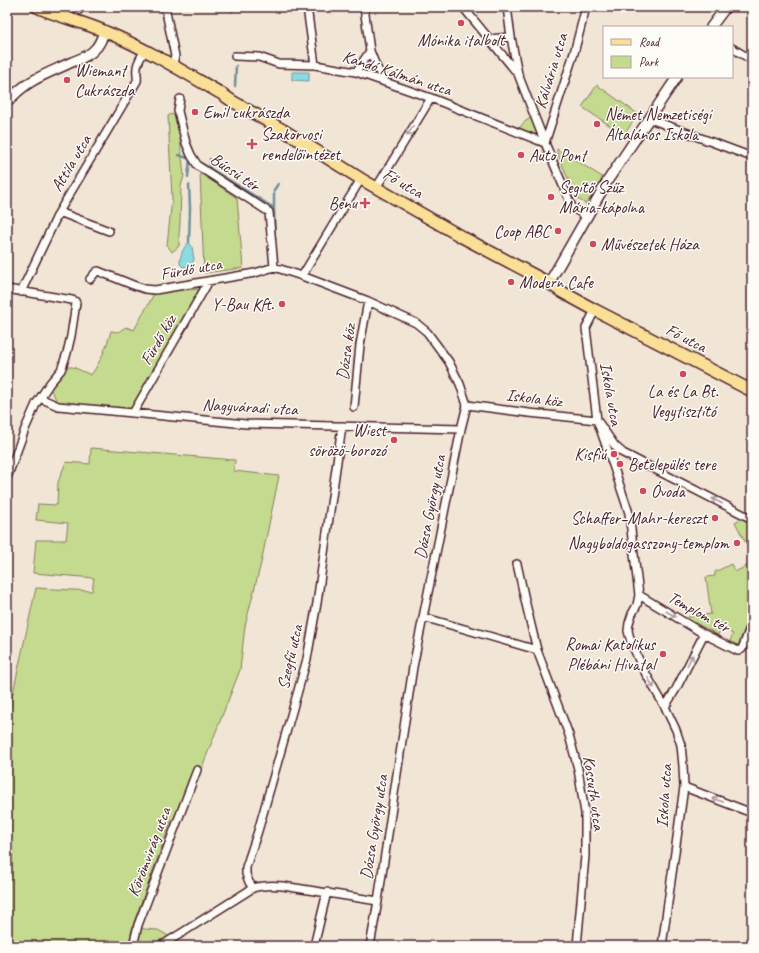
<svg xmlns="http://www.w3.org/2000/svg" width="759" height="953" font-family="Caveat,sans-serif">
	<rect width="100%" height="100%" fill="#f1e6d6"/>
	<filter id="ink" filterUnits="userSpaceOnUse"><feTurbulence type="fractalNoise" baseFrequency=".025" numOctaves="2"/><feDisplacementMap in="SourceGraphic" scale="8" xChannelSelector="R" yChannelSelector="G"/><feConvolveMatrix kernelMatrix="1 2 1 2 8 2 1 2 1" color-interpolation-filters="sRGB"/></filter>
	<g filter="url(#ink)">
		<path fill="#c4da8f" stroke="#877c5d" d="M 597,85 L 638,114 L 624,135 L 582,107 Z
			M 172,114 L 178,120 L 184,176 L 181,186 L 180,224 L 179,235 L 179,246 L 172,252 L 167,245 L 172,199 L 168,116 Z
			M 533,117 L 542,139 L 518,131 C 521,124 526,120 533,117 Z
			M 557,149 L 604,178 L 586,204 L 576,198 L 557,152 Z
			M 200,173 L 237,198 L 243,268 L 204,273 Z
			M 198,289 L 199,292 L 132,410 L 58,402 L 50,389 L 66,367 L 73,367 L 91,375 C 101,361 106,348 111,331 L 118,332 L 126,327 L 134,330 L 155,292 Z
			M 91,448 L 235,460 L 234,471 L 279,476 L 261,563 L 245,626 L 240,670 L 181,821 L 172,819 L 134,922 L 128,946 L 7,946 L 7,720 L 36,588 L 92,591 L 94,578 L 33,573 L 36,540 L 66,540 L 68,523 L 36,520 L 38,504 L 57,505 L 58,482 L 66,462 L 90,464 Z
			M 742,518 L 752,523 L 752,555 L 735,522 Z
			M 752,563 L 752,611 L 738,645 L 730,641 L 733,634 L 721,628 L 718,635 L 688,619 L 688,617 L 711,614 L 706,577 L 715,576 L 715,572 L 731,564 L 735,572 Z
			M 138,926 L 144,929 L 158,930 L 172,938 L 164,943 L 161,939 L 150,946 L 134,946 Z"/>
		<path fill="#8adce2" stroke="#709099" d="M 292,72 L 309,72 L 309,81 L 292,80 Z
			M 189,242 L 192,247 L 194,260 L 190,266 L 183,267 L 180,264 C 180,255 183,248 189,242 Z"/>
		<g fill="none" stroke-linecap="round" stroke-linejoin="round">
			<path stroke="#709099" stroke-width="2.5" d="M 232,7 L 232,11
				M 235,86 L 236,66
				M 179,155 L 190,159 L 188,177
				M 198,161 L 274,208 L 275,246
				M 210,168 L 210,159
				M 189,185 L 190,208 L 189,242
				M 274,208 L 274,190 L 278,184"/>
			<g stroke="#4a1f2b" stroke-width="10">
				<path id="minor" d="M 73,7 L 79,10
					M 165,7 L 175,56 L 172,66
					M 307,7 L 315,65
					M 364,7 L 370,51 L 376,66 L 384,81
					M 463,7 L 518,74
					M 507,7 L 511,37 L 518,74 L 545,143 L 572,207 L 587,217
					M 489,39 L 511,37
					M 732,48 L 752,60
					M 235,56 L 259,57 L 279,64 L 315,65 L 356,72 L 431,98 L 545,143
					M 356,72 L 370,51
					M 180,99 L 178,111 L 186,143 L 191,155 L 198,166 L 269,212 L 274,267
					M 650,119 L 752,157
					M 545,143 L 574,53 L 586,7
					M 376,188 L 431,98
					M 59,212 L 109,231
					M 302,276 L 361,179
					M 90,279 L 96,272 L 98,271 L 133,285 L 145,289 L 155,290 L 255,273 L 274,267 L 302,276 L 368,301 L 416,323 L 427,332 L 436,344 L 449,362 L 460,384 L 467,405 L 461,429 L 413,667 L 378,901 L 370,946
					M 7,289 L 72,300 L 75,301 L 76,303 L 71,336 L 67,353 L 61,370 L 50,383 L 36,404 L 25,429 L 7,478
					M 21,292 L 59,212 L 137,81 C 138,77 136,73 137,68 C 137,62 142,56 145,50
					M 595,310 L 586,328 L 597,420 L 614,468 L 629,513 L 639,595 L 637,605 L 632,614 L 629,623 L 628,631 L 631,642 L 642,667 L 665,707 L 676,730 L 681,745 L 683,766 L 684,787 L 662,946
					M 40,398 L 58,406 L 133,413 L 246,424 L 461,429
					M 467,405 L 529,413 L 597,420 L 615,446 L 623,453 L 752,519
					M 354,407 L 360,345 L 368,301
					M 133,413 L 209,281
					M 517,564 L 525,600 L 537,650 L 569,735 L 578,769 L 585,813 L 585,856 L 577,946
					M 639,595 L 704,634 L 738,651 L 742,649 L 752,623
					M 423,617 L 537,650
					M 665,707 L 676,689 L 704,634
					M 684,787 L 752,813
					M 253,888 L 249,882 L 246,874 L 246,867 L 258,831 L 307,659 L 317,603 L 342,426
					M 133,946 L 138,925 L 197,770
					M 161,946 L 253,888 C 263,885 272,885 283,886 L 378,901
					M 314,946 L 327,892
					M 751,946 L 752,944"/>
			</g>
			<g stroke="#4a1f2b" stroke-width="12">
				<path id="tertiary" d="M 711,27 L 726,7
					M 7,103 C 25,80 47,74 72,62 C 80,59 89,56 94,50 C 100,45 102,38 104,31
					M 549,283 L 608,180 L 677,77"/>
			</g>
			<g stroke="#4a1f2b" stroke-width="14">
				<path id="primary" d="M 37,7 C 59,17 84,22 106,32 C 147,49 184,72 222,94 L 232,101 L 283,130 L 361,179 L 462,237 L 549,283 L 562,292 L 595,310 L 752,391"/>
			</g>
			<use href="#minor" stroke="#fdfcf7" stroke-width="7"/>
			<use href="#tertiary" stroke="#fdfcf7" stroke-width="9"/>
			<use href="#primary" stroke="#fadf96" stroke-width="11"/>
		</g>
		<defs><path id="oneway-shaft" d="M-6 0H5M1.5-3L5.5 0L1.5 3" fill="none" stroke-width="1.6" stroke-linecap="round" stroke-linejoin="round"/></defs>
		<g stroke="#ac999b">
			<use href="#oneway-shaft" transform="translate(410 131) rotate(122)"/>
			<use href="#oneway-shaft" transform="translate(717 501) rotate(-153)"/>
			<use href="#oneway-shaft" transform="translate(671 614) rotate(30)"/>
			<use href="#oneway-shaft" transform="translate(690 660) rotate(-63)"/>
			<use href="#oneway-shaft" transform="translate(651 683) rotate(60)"/>
			<use href="#oneway-shaft" transform="translate(718 800) rotate(-159)"/>
		</g>
	</g>
	<g fill="#d1495b" stroke="#fdfcf7" stroke-width="1.5">
		<circle cx="461" cy="23" r="4"/>
		<circle cx="67" cy="80" r="4"/>
		<circle cx="195" cy="112" r="4"/>
		<circle cx="597" cy="124" r="4"/>
		<path d="M250 138h4v4h4v4h-4v4h-4v-4h-4v-4h4z"/>
		<circle cx="521" cy="155" r="4"/>
		<circle cx="551" cy="197" r="4"/>
		<path d="M363 197h4v4h4v4h-4v4h-4v-4h-4v-4h4z"/>
		<circle cx="558" cy="231" r="4"/>
		<circle cx="593" cy="244" r="4"/>
		<circle cx="511" cy="282" r="4"/>
		<circle cx="282" cy="304" r="4"/>
		<circle cx="683" cy="374" r="4"/>
		<circle cx="394" cy="440" r="4"/>
		<circle cx="614" cy="454" r="4"/>
		<circle cx="620" cy="464" r="4"/>
		<circle cx="643" cy="491" r="4"/>
		<circle cx="715" cy="518" r="4"/>
		<circle cx="737" cy="543" r="4"/>
		<circle cx="663" cy="654" r="4"/>
	</g>
	<g text-anchor="middle" dominant-baseline="central" stroke-width="3" stroke-linejoin="round" paint-order="stroke">
		<g font-size="17" fill="#4a1f2b" stroke="#fdfcf7" text-anchor="start">
			<text x="461" y="40" text-anchor="middle">Mónika italbolt</text>
			<text x="75" y="70">Wiemant<tspan x="75" dy="20">Cukrászda</tspan></text>
			<text x="203" y="112">Emil cukrászda</text>
			<text x="605" y="114">Német Nemzetiségi<tspan x="605" dy="20">Általános Iskola</tspan></text>
			<text x="261" y="134">Szakorvosi<tspan x="261" dy="20">rendelőintézet</tspan></text>
			<text x="529" y="155">Auto Pont</text>
			<text x="559" y="187">Segítő Szűz<tspan x="559" dy="20">Mária-kápolna</tspan></text>
			<text x="357" y="203" text-anchor="end">Benu</text>
			<text x="550" y="231" text-anchor="end">Coop ABC</text>
			<text x="601" y="244">Művészetek Háza</text>
			<text x="519" y="282">Modern Cafe</text>
			<text x="274" y="304" text-anchor="end">Y-Bau Kft.</text>
			<text x="683" y="391" text-anchor="middle">La és La Bt.<tspan x="683" dy="20">Vegytisztító</tspan></text>
			<text x="386" y="430" text-anchor="end">Wiest<tspan x="386" dy="20">söröző-borozó</tspan></text>
			<text x="606" y="454" text-anchor="end">Kisfiú</text>
			<text x="628" y="464">Betelepülés tere</text>
			<text x="651" y="491">Óvoda</text>
			<text x="707" y="518" text-anchor="end">Schaffer–Mahr-kereszt</text>
			<text x="729" y="543" text-anchor="end">Nagyboldogasszony-templom</text>
			<text x="655" y="644" text-anchor="end">Romai Katolikus<tspan x="655" dy="20">Plébáni Hivatal</tspan></text>
		</g>
		<g font-size="17" fill="#4a1f2b" stroke="#fdfcf7">
			<text transform="translate(551 71) rotate(-73)">Kálvária utca</text>
			<text transform="translate(397 73) rotate(18)">Kandó Kálmán utca</text>
			<text transform="translate(71 163) rotate(-59)">Attila utca</text>
			<text transform="translate(235 172) rotate(34)">Búcsú tér</text>
			<text transform="translate(403 183) rotate(30)">Fő utca</text>
			<text transform="translate(191 269) rotate(-10)">Fürdő utca</text>
			<text transform="translate(686 338) rotate(27)">Fő utca</text>
			<text transform="translate(158 340) rotate(-60)">Fürdő köz</text>
			<text transform="translate(346 352) rotate(-82)">Dózsa köz</text>
			<text transform="translate(611 394) rotate(80)">Iskola utca</text>
			<text transform="translate(534 398) rotate(7)">Iskola köz</text>
			<text transform="translate(250 407) rotate(3)">Nagyváradi utca</text>
			<text transform="translate(430 507) rotate(-79)">Dózsa György utca</text>
			<text transform="translate(699 612) rotate(29)">Templom tér</text>
			<text transform="translate(290 657) rotate(-77)">Szegfű utca</text>
			<text transform="translate(594 793) rotate(82)">Kossuth utca</text>
			<text transform="translate(664 796) rotate(-86)">Iskola utca</text>
			<text transform="translate(374 827) rotate(-81)">Dózsa György utca</text>
			<text transform="translate(149 852) rotate(-69)">Körömvirág utca</text>
		</g>
	</g>
	<rect width="759" height="953" fill="none" stroke="#fdfcf7" stroke-width="24"/>
	<rect x="12" y="12" width="735" height="929" fill="none" stroke="#4a1f2b" stroke-width="1.5" filter="url(#ink)"/>
	<rect x="603" y="26" width="130" height="52" fill="#fdfcf7" stroke="#b5a4a5"/>
	<rect x="611" y="39" width="20" height="6" fill="#fadf96" stroke="#b5a4a5"/>
	<text x="639" y="46" font-size="12" fill="#4a1f2b">Road</text>
	<rect x="611" y="56" width="20" height="12" fill="#c4da8f" stroke="#b5a4a5"/>
	<text x="639" y="66" font-size="12" fill="#4a1f2b">Park</text>
</svg>
